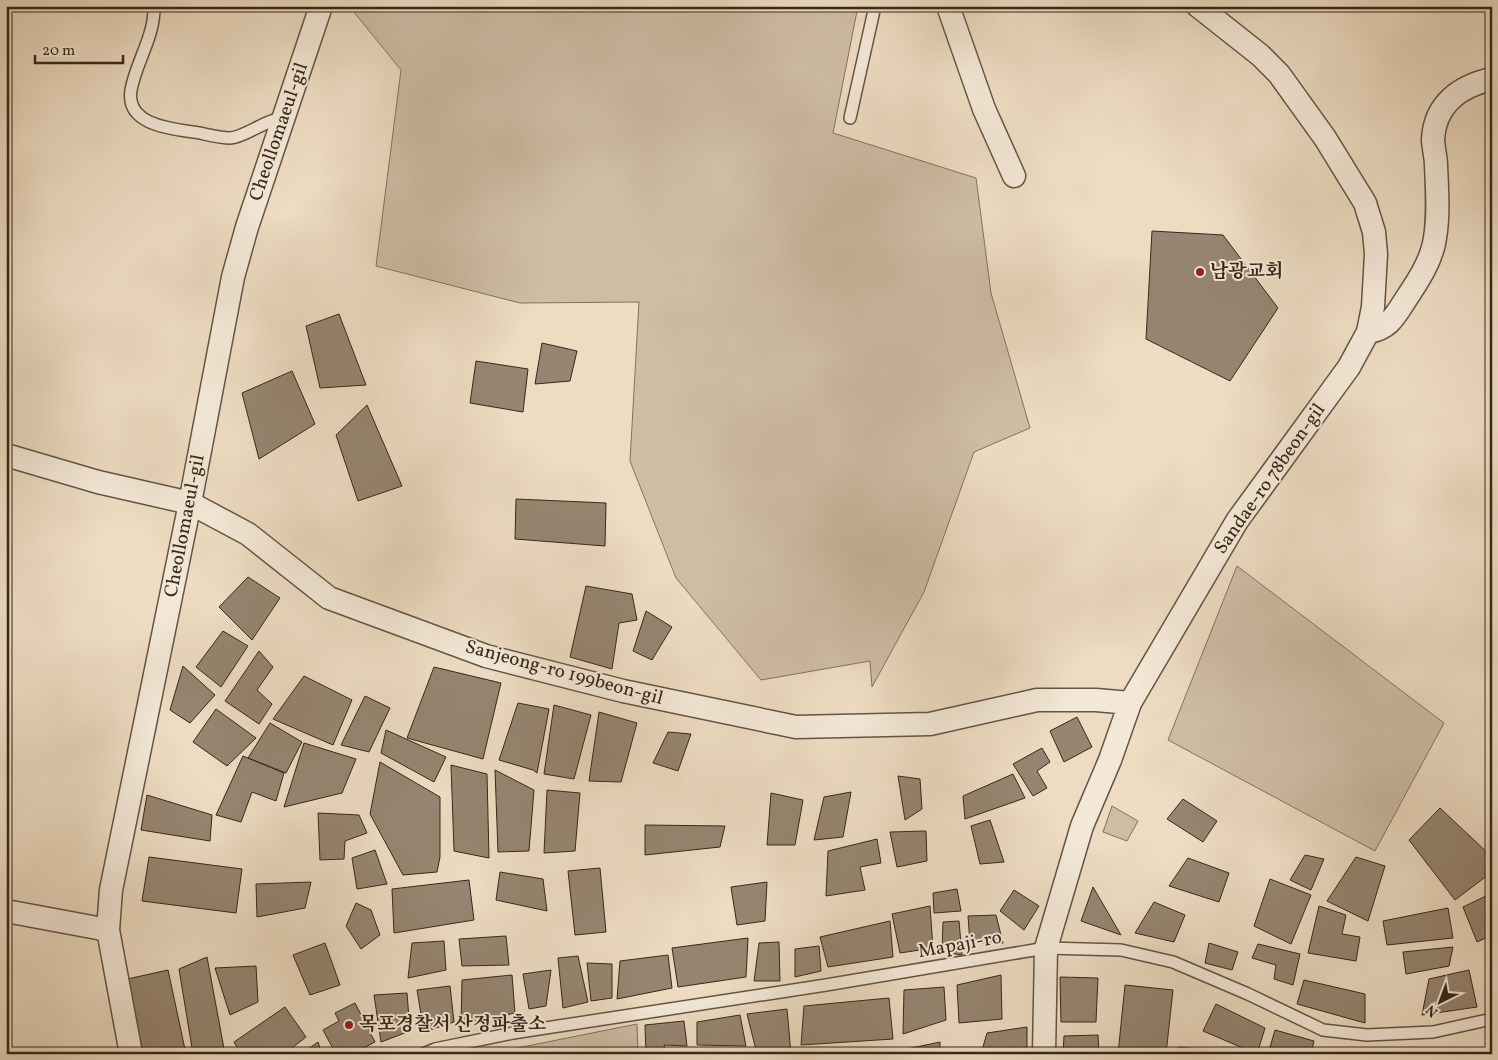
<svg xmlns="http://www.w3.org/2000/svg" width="1498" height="1060" font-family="Vollkorn,'Noto Serif KR',serif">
	<rect width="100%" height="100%" fill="#eddcc2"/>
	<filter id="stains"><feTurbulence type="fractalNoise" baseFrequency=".004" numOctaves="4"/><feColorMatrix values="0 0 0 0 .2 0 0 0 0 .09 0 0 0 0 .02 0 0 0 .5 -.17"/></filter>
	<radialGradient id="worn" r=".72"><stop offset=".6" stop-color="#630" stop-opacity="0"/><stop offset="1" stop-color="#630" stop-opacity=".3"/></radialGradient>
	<path fill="#cebda5" stroke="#82725f" d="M 349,6 L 858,6 L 833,133 L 976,178 L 991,293 L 1030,428 L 974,452 L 924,592 L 872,687 L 870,661 L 761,680 L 676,578 L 630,461 L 639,302 L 520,303 L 376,266 L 401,70 Z
		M 1237,566 L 1444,723 L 1375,851 L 1168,740 Z
		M 1112,806 L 1138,821 L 1127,841 L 1103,832 Z
		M 637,1024 L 638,1054 L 487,1054 Z"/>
	<path fill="#968571" stroke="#372719" d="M 1152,231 L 1223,235 L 1278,308 L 1230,381 L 1146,339 Z
		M 339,314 L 366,385 L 320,388 L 306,326 Z
		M 542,343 L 577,351 L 570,381 L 535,384 Z
		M 476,361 L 528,369 L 523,412 L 470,403 Z
		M 292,371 L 315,424 L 259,459 L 242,393 Z
		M 367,405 L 402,486 L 358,501 L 336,435 Z
		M 516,499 L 606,503 L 605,546 L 515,539 Z
		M 248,577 L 280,598 L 252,640 L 219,607 Z
		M 586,586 L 632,594 L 637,620 L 619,623 L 612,669 L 570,657 Z
		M 646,611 L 672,627 L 652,660 L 633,651 Z
		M 223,631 L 248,646 L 221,687 L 196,667 Z
		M 259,651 L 273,667 L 257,690 L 272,704 L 259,724 L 225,701 Z
		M 183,666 L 215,695 L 190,723 L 170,710 Z
		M 434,667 L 501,683 L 483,759 L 407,738 Z
		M 304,676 L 352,700 L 333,745 L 273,719 Z
		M 365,696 L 390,708 L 369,752 L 341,745 Z
		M 518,703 L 549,709 L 537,773 L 533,770 L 499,760 Z
		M 554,705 L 591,715 L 574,779 L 544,774 Z
		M 216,709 L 256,738 L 227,766 L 193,742 Z
		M 599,712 L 637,723 L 621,782 L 589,781 Z
		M 1077,717 L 1092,747 L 1064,762 L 1050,731 Z
		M 270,723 L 302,742 L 286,773 L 248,758 Z
		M 386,730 L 446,757 L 434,782 L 381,753 Z
		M 668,732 L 691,734 L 678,771 L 653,763 Z
		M 304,743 L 356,759 L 342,793 L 284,807 Z
		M 1042,748 L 1050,762 L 1037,771 L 1047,788 L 1033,796 L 1013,764 Z
		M 243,756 L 284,773 L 276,801 L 252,792 L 241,822 L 216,815 Z
		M 380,762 L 440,797 L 440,857 L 437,872 L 403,875 L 370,814 Z
		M 451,765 L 487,774 L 489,858 L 454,851 Z
		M 495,770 L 534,790 L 529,851 L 498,852 Z
		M 1013,774 L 1025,798 L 965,819 L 963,796 Z
		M 898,776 L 920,779 L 922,809 L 905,820 Z
		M 547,790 L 580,793 L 575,851 L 544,853 Z
		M 851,792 L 843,837 L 814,840 L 824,797 Z
		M 771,793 L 803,800 L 795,845 L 767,845 Z
		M 147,795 L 212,815 L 210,841 L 141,830 Z
		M 1183,799 L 1217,821 L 1203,842 L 1167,819 Z
		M 1440,808 L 1492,857 L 1492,872 L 1455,900 L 1409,840 Z
		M 318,813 L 359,815 L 367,833 L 345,841 L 344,859 L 320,860 Z
		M 990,820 L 1004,862 L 980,864 L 971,826 Z
		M 645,825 L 725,826 L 720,847 L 645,855 Z
		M 926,831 L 927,861 L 897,867 L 890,832 Z
		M 877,839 L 881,863 L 860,867 L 865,890 L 826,896 L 828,851 Z
		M 375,850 L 387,884 L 357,889 L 352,858 Z
		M 1305,855 L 1324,859 L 1311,890 L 1290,880 Z
		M 149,857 L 242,869 L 236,913 L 142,901 Z
		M 1356,857 L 1385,866 L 1368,921 L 1327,901 Z
		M 1188,858 L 1229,873 L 1219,902 L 1169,886 Z
		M 600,868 L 606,932 L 575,935 L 568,871 Z
		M 500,872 L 543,879 L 547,911 L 496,900 Z
		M 1270,879 L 1311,895 L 1291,944 L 1254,926 Z
		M 469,880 L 474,920 L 394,933 L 392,889 Z
		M 311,882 L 305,908 L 257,917 L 256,884 Z
		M 767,882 L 765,921 L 737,925 L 731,887 Z
		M 1093,887 L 1121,935 L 1081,921 Z
		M 957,889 L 961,911 L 934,913 L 933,893 Z
		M 1014,890 L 1039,906 L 1024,930 L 1000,911 Z
		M 1492,893 L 1492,935 L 1477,942 L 1463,907 Z
		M 1154,902 L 1185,915 L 1174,942 L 1135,933 Z
		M 356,903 L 371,910 L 380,935 L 361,949 L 346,926 Z
		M 930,906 L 933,948 L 900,953 L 892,914 Z
		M 1319,906 L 1346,915 L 1342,934 L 1360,937 L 1356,961 L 1308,953 Z
		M 1448,908 L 1453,938 L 1387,945 L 1383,921 Z
		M 996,915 L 1003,943 L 970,943 L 968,916 Z
		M 890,921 L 893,957 L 828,967 L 820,937 Z
		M 959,921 L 962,955 L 942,952 L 943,922 Z
		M 506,936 L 509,965 L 462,966 L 459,939 Z
		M 748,938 L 746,977 L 678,987 L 672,948 Z
		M 444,941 L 446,970 L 408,978 L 412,943 Z
		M 779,942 L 780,981 L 754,981 L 759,943 Z
		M 325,943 L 340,985 L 310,995 L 293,955 Z
		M 1209,943 L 1238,952 L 1232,970 L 1205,963 Z
		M 1258,944 L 1300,954 L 1293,985 L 1274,979 L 1276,965 L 1252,958 Z
		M 819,946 L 821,971 L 795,977 L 795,949 Z
		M 1453,947 L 1449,966 L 1406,974 L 1403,952 Z
		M 668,955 L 672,988 L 617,999 L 620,961 Z
		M 578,956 L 588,1002 L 563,1008 L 558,958 Z
		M 207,957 L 225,1054 L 193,1054 L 179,969 Z
		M 587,963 L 612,964 L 612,998 L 591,1001 Z
		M 256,966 L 258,1002 L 230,1015 L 215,968 Z
		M 168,970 L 186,1054 L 144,1054 L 123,980 Z
		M 551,970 L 546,1006 L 529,1009 L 523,974 Z
		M 1469,970 L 1477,1007 L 1422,1015 L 1429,979 Z
		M 512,975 L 515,1013 L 461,1024 L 462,980 Z
		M 1001,975 L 1002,1019 L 959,1023 L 957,985 Z
		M 1060,977 L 1098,978 L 1096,1022 L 1061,1022 Z
		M 1304,980 L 1365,994 L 1365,1023 L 1297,1004 Z
		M 1125,985 L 1173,990 L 1166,1054 L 1118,1054 Z
		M 450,986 L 454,1022 L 424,1032 L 417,990 Z
		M 944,987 L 946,1020 L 903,1034 L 904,990 Z
		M 407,993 L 410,1031 L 381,1042 L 374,995 Z
		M 889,998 L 893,1039 L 801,1045 L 804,1006 Z
		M 355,1003 L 375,1042 L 352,1054 L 336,1054 L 323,1030 L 339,1021 L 335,1013 Z
		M 1216,1004 L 1265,1028 L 1257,1054 L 1203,1031 Z
		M 285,1007 L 306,1037 L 284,1054 L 241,1054 L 234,1042 Z
		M 787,1009 L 791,1054 L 757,1054 L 747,1014 Z
		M 740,1015 L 746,1046 L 697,1045 L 697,1022 Z
		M 684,1021 L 687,1046 L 664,1045 L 666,1054 L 646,1054 L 645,1025 Z
		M 1027,1027 L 1027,1054 L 981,1054 L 987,1033 Z
		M 1275,1030 L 1314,1041 L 1311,1054 L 1268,1054 Z
		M 1098,1035 L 1099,1054 L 1063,1054 L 1064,1036 Z
		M 318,1042 L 322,1054 L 301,1054 Z
		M 940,1042 L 940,1054 L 883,1054 Z
		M 1492,1044 L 1492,1054 L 1477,1054 Z
		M 1178,1047 L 1200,1049 L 1200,1054 L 1178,1054 Z"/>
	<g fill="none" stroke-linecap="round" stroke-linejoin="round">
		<g stroke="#645443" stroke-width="14">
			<path id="service" d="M 154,6 C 155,36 136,62 131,90 C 125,127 176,129 200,133 C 209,135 221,138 230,138 C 246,137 264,120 283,118
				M 850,118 L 875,6
				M 423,1054 L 435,1049 L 513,1033 L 826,985 L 1046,948 L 1121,950 L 1173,962 L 1248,994 L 1323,1030 L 1367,1035 L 1433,1032 L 1492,1019"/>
		</g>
		<g stroke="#645443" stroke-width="25">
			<path id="minor" d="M 948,6 L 984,109 L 1014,176
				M 1368,332 C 1389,329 1395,316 1406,299 C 1418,281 1432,260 1435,238 C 1439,214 1437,189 1436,165 C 1436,157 1433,147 1433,139 C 1435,104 1460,86 1492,79
				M 6,455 L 98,482 L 190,503 L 248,534 L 329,598 L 486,656 L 623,691 L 796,727 L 930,724 L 1037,700 L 1096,700 L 1130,703
				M 6,911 L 108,930
				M 131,1054 L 108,930 L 111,890 L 190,503 L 233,277 L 247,227 L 321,6
				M 1044,1054 L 1046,948 L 1082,826 L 1110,760 L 1130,703 L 1237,521 L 1349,367 L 1368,332 L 1373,307 L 1376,254 L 1374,232 L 1365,203 L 1325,138 L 1279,74 L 1260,55 L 1198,6"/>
		</g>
		<use href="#service" stroke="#f3e8d7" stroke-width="11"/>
		<use href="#minor" stroke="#f3e8d7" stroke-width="22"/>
	</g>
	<g fill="#8f2418" stroke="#f3e8d7" stroke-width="2">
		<circle cx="1200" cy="272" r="5"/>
		<circle cx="349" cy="1025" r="5"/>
	</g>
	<g text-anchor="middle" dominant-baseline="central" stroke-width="4" stroke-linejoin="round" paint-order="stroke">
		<g font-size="19" fill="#372719" stroke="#f3e8d7">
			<text transform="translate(279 132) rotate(-71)">Cheollomaeul-gil</text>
			<text transform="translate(1270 479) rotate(-55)">Sandae-ro 78beon-gil</text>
			<text transform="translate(185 526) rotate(-79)">Cheollomaeul-gil</text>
			<text transform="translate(564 673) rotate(15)">Sanjeong-ro 199beon-gil</text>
			<text transform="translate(960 945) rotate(-10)">Mapaji-ro</text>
		</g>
		<g font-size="19" font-weight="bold" fill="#372719" stroke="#f3e8d7" text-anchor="start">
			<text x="1210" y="272">남광교회</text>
			<text x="359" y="1025">목포경찰서 산정파출소</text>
		</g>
	</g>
	<rect width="1498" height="1060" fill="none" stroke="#eddcc2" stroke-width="25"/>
	<rect x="8" y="8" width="1483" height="1045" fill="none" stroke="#372719" stroke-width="2.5"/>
	<rect x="12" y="12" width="1473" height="1035" fill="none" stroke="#372719"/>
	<g transform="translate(1440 1002) rotate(222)" stroke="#f3e8d7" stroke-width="4" paint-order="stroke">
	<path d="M0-4L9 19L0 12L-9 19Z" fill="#372719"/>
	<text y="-8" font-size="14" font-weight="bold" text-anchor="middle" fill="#372719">N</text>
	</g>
	<path d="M35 55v8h88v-8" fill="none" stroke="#372719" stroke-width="2.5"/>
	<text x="42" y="55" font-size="15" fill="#372719" stroke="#f3e8d7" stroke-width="4" paint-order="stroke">20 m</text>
	<rect width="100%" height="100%" filter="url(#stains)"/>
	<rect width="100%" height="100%" fill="url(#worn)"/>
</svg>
